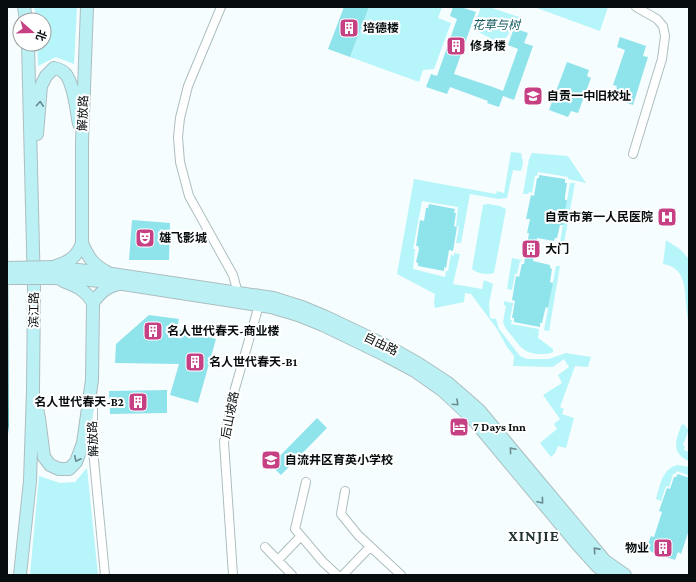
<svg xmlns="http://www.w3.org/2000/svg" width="696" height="582" font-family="'Crimson Pro','Noto Sans SC',serif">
	<rect width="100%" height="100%" fill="#f6fdfe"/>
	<path fill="#b6f5fa" d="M 34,7 L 77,7 L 74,64 L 56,57 L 38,66 L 37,44 L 44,44 L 44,20 L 37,20 Z
		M 369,7 L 442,7 L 438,18 L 451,23 L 434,69 L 423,70 L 419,82 L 350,57 Z
		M 481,7 L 489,7 L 519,17 L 516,28 L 511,28 L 508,35 L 501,44 L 473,29 Z
		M 534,7 L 608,7 L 600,31 Z
		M 511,152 L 521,153 L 523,163 L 521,171 L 513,170 L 507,198 L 499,199 L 470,194 L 461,243 L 456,243 L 459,227 L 456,226 L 458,207 L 422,201 L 413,249 L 415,249 L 413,269 L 445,277 L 446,271 L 448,271 L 451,255 L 454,256 L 454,253 L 460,254 L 453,284 L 482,289 L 484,280 L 493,284 L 489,303 L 490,318 L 496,319 L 499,329 L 520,356 L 527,359 L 549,359 L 566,353 L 591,357 L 588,367 L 575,366 L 560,407 L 564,409 L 562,414 L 574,418 L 566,448 L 558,446 L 555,453 L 551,457 L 540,443 L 557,429 L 554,424 L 560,419 L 543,395 L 562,383 L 558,375 L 569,367 L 564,359 L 553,367 L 513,366 L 514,356 L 507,347 L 497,329 L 471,294 L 465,293 L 464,302 L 435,308 L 434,302 L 435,294 L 397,274 L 414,179 L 496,194 L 497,191 L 504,193 Z
		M 532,153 L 568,156 L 586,183 L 568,179 L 568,177 L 538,172 L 537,176 L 535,176 L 532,193 L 529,192 L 528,194 L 523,194 L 529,159 Z
		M 570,183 L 575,183 L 564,243 L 560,242 Z
		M 488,204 L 500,206 L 506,209 L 494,273 C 487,275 478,274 472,269 L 483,205 Z
		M 666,240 L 681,250 L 689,259 L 689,331 C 688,322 687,312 686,303 C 685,286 684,267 663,264 Z
		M 512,258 L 522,260 L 522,261 L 520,261 L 517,274 L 515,274 L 512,290 L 507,289 Z
		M 556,266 L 560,266 L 549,331 L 544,330 Z
		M 504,301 L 513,303 L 510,320 L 512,320 L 511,324 L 539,329 L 538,338 L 553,349 L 553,352 C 549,354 546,354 541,354 C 525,354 521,348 512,336 C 508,332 505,328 503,322 L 506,306 L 504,305 Z
		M 682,424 L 686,426 L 686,428 L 689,429 L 683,445 L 685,446 L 684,450 L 689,452 L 689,461 C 670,453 676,439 682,424 Z
		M 678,465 L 689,467 L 689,478 L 687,478 L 688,475 L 677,471 L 675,474 L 673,474 L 669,487 L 666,486 L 661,501 L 656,499 C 660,486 662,468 678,465 Z
		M 87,468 L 98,575 L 30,575 L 39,476 L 60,483 L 75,482 Z"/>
	<path fill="#66b9c1" d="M 7,34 L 9,426 L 7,442 Z"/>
	<path fill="#8fe3eb" d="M 344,7 L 369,7 L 350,57 L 328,49 Z
		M 453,7 L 461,7 L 476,12 L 454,74 L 493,87 L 503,91 L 518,49 L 508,45 L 514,28 L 528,33 L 524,43 L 533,46 L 514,100 L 503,96 L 499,107 L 487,103 L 488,101 L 450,87 L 447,94 L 426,87 L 431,74 L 437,76 L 457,19 L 450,16 Z
		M 620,37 L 646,46 L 643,56 L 648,57 L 633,105 L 613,98 L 617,86 L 613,85 L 625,50 L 617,47 Z
		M 567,62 L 589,70 L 587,76 L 591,78 L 578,113 L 571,111 L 568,117 L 549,110 Z
		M 539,175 L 565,179 L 565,183 L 567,183 L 565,196 L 565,200 L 567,200 L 563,225 L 560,225 L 557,238 L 555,238 L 554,241 L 537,238 L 533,261 L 550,265 L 550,268 L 552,269 L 550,282 L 553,283 L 548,308 L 546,307 L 545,310 L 542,323 L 540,323 L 540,327 L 514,322 L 514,318 L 512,318 L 515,301 L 512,300 L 516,276 L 519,277 L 522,264 L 524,264 L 529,233 L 527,233 L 530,219 L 526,219 L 531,195 L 534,196 L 537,178 L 539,178 Z
		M 429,204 L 455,209 L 454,213 L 456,213 L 454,226 L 457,227 L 453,251 L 449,250 L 446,268 L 444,267 L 444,271 L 418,266 L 418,263 L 416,262 L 419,249 L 418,246 L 416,246 L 420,220 L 424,221 L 426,208 L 428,208 Z
		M 132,220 L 170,223 L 169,260 L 129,260 Z
		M 149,315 L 179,319 L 177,329 L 216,339 L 198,403 L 170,395 L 179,364 L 115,363 L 116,344 Z
		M 167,390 L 167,413 L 110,414 L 109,391 Z
		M 317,418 L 327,428 L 281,475 L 271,465 Z
		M 678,474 L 689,478 L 689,530 L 681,554 L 678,552 L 675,560 L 646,550 L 651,536 L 654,537 L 662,512 L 659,511 L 667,488 L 670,489 L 674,477 L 676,477 Z"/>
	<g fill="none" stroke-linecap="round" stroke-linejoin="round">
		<g stroke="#acbec0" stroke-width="10">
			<path id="minor" d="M 221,7 L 188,86 L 180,118 L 178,137 L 180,162 L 189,196 L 233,275 L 238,293
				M 633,154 L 662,59 L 665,36 L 663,26 L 657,19 L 636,7
				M 93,409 L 93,450 L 105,575
				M 306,482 L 295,529 L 323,562 L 337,575
				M 345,491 L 341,514 L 358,535 L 401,575
				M 265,547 L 292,575
				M 278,560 L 301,536
				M 233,575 L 224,442 L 234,392 L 259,305
				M 343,575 L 370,547"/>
		</g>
		<g stroke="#acbec0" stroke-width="14">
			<path id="secondary" d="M 24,7 L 26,20
				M 37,134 L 41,86 L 46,76 L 54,68 C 59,69 64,71 67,76 C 75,90 76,109 79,124
				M 82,243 L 82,142 L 87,7
				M 56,266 C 69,262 77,257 82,243 C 88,257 93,265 107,272
				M 53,267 L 112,274 L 273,298 L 302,307 L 326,317 L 389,347 L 419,364 L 448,383 L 479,410 L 605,561 L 625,575
				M 52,278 L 80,279 L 110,282 L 271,307 L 298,315 L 323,325 L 385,355 L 415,371 L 442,390 L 472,418 L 578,545 L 598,567 L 610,575
				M 63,281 C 76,286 86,290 93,303 C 100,292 107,287 119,284
				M 37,408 L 39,418 L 44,457 L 50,465 L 59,469 L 69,469 L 76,462 L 83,443 L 92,380 L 93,303
				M 20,575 L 30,481 L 33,390 L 34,289 L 28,44"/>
		</g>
		<use href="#minor" stroke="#fff" stroke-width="8"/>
		<use href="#secondary" stroke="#bbf1f5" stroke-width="12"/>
		<g stroke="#acbec0" stroke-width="14" stroke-linecap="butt">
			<path id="secondary-bridge" d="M 7,268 L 53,267
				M 7,278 L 52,278"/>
		</g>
		<use href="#secondary-bridge" stroke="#bbf1f5" stroke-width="12"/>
	</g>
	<defs><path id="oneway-chevron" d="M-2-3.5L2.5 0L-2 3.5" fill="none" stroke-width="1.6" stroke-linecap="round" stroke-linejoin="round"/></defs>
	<g stroke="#6a8a8d">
		<use href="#oneway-chevron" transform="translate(40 104) rotate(-86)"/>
		<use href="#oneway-chevron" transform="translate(456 403) rotate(43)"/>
		<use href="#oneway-chevron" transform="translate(512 450) rotate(-130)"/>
		<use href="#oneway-chevron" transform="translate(77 459) rotate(116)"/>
		<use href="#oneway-chevron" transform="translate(541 501) rotate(50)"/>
		<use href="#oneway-chevron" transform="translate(596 550) rotate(-132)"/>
	</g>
	<defs>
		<g id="building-square" transform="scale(1)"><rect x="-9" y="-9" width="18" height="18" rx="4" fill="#c64184" stroke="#fff"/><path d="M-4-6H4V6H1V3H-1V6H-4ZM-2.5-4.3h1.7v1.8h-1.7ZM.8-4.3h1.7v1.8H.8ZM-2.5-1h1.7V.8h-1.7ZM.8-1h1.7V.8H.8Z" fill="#fff"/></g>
		<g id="school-square" transform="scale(1)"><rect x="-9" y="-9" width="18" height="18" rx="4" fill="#c64184" stroke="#fff"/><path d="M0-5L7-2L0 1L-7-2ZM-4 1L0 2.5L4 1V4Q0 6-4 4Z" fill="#fff"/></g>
		<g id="hospital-square" transform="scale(1)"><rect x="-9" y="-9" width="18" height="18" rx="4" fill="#c64184" stroke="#fff"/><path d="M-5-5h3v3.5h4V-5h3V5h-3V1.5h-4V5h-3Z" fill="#fff"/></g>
		<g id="theatre-square" transform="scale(1)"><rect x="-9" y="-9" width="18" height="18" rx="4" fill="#c64184" stroke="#fff"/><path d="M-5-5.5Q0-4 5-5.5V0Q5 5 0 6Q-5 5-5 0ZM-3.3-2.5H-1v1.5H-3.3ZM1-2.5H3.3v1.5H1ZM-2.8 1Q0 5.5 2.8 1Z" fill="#fff"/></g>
		<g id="hotel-square" transform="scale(1)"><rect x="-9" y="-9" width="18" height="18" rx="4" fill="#c64184" stroke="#fff"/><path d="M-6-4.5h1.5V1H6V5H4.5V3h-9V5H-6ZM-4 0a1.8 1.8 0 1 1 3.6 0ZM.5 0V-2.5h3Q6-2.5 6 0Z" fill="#fff"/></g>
	</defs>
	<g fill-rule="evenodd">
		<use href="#building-square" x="349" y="28"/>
		<use href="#building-square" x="456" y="46"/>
		<use href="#school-square" x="533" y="96"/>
		<use href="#hospital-square" x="667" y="217"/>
		<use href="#theatre-square" x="145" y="238"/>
		<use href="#building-square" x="531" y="249"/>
		<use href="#building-square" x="153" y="331"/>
		<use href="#building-square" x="195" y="362"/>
		<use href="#building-square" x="138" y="402"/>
		<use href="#hotel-square" x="459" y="427"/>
		<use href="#school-square" x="271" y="460"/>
		<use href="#building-square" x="663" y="548"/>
	</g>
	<g text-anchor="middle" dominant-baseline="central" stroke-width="4" stroke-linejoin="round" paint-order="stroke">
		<g font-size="12" font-style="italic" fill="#135a60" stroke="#fff">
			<text x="496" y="25">花草与树</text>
		</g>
		<g font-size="12" font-weight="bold" fill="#070d0e" stroke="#fff" text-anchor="start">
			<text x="363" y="28">培德楼</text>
			<text x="470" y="46">修身楼</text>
			<text x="547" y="96">自贡一中旧校址</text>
			<text x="653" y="217" text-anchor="end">自贡市第一人民医院</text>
			<text x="159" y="238">雄飞影城</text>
			<text x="545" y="249">大门</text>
			<text x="167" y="331">名人世代春天-商业楼</text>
			<text x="209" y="362">名人世代春天-B1</text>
			<text x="124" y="402" text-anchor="end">名人世代春天-B2</text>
			<text x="473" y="427">7 Days Inn</text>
			<text x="285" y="460">自流井区育英小学校</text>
			<text x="649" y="548" text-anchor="end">物业</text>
		</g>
		<g font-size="12" fill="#070d0e" stroke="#fff">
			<text transform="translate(83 113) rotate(-88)">解放路</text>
			<text transform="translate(34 310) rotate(-89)">滨江路</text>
			<text transform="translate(381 344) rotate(26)">自由路</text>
			<text transform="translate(230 415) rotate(-79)">后山坡路</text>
			<text transform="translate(93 439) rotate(-92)">解放路</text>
		</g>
		<g font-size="16" font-weight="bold" letter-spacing="1" fill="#233334" stroke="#fff">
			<text x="534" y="535">XINJIE</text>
		</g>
	</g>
	<rect width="696" height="582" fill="none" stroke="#070d0e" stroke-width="16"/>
	<g transform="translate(32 32) rotate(110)"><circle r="19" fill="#ffffff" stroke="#9c9e9f"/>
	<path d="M0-3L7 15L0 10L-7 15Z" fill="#c64184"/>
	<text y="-6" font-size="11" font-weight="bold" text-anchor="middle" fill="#070d0e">北</text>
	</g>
</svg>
